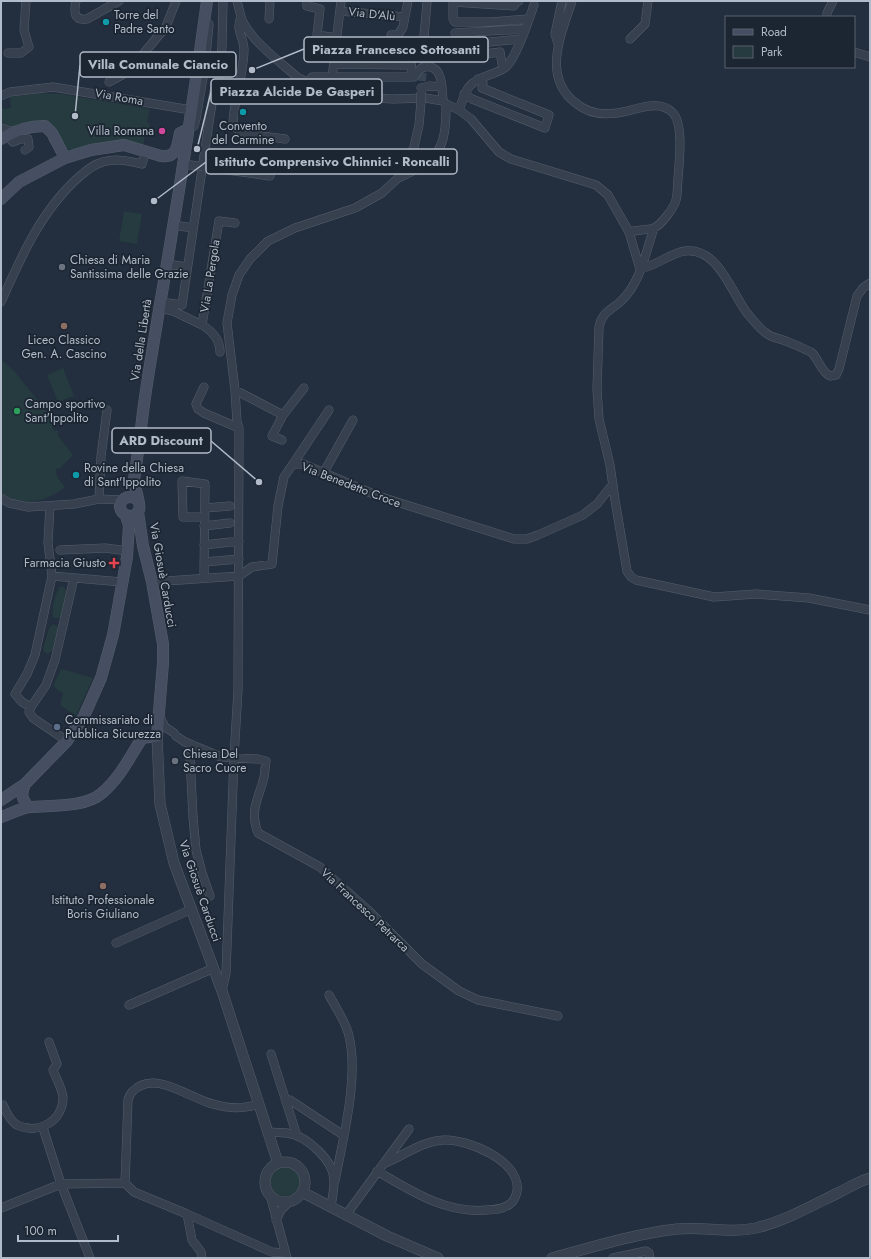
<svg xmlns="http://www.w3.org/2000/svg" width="871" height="1259" font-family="Jost,sans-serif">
	<rect width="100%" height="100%" fill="#232e3e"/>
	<path fill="#253b3f" d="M 42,93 L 62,94 L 150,109 L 147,123 L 150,123 L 148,137 L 145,136 L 143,147 L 79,148 L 70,150 L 64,147 L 53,128 L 12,128 L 1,125 L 1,106 L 4,109 L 11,108 L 10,97 Z
		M 124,211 L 142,214 L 137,244 L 119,241 Z
		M 1,359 L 15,372 L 56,423 L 52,427 L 55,431 L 57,430 L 59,432 L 57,434 L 73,455 L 59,469 L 56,468 C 55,475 60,481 65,487 C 47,502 20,509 1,492 Z
		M 63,368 L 74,396 L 58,402 L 47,375 Z
		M 60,587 L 64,587 L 66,590 L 66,592 L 62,615 L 59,618 L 55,618 L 53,617 C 51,610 55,593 60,587 Z
		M 53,624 L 57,626 L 58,630 L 53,650 L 48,654 L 44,652 L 43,649 L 49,628 Z
		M 62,669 L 93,678 L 76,716 L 60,705 L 63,694 L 53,686 L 60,671 Z
		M270 1181a15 15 0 1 1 30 0a15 15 0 1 1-30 0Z"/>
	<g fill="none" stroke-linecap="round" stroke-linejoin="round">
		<path stroke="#384353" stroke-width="8" stroke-dasharray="8 4" stroke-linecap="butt" d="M 422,81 L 425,42"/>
		<g stroke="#555e6b" stroke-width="9">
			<path id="minor" d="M 76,1 C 74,11 73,21 87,19 L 119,1
				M 237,1 C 239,8 240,15 243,22 C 253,42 280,62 297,77 L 304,81 L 309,81 L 312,77 L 411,77
				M 307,1 L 307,6 L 320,9 L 317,35 L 337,38
				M 453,1 L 453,19 L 455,22 L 490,22 L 529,19
				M 572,1 C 561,35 541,78 577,104 C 588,113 603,115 617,113 C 634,111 659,98 673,113 C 684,125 679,163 678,179 C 677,186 678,194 676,200 C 674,208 661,225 654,228 C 648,230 636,230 629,232
				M 427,2 L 423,48 L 422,50 L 419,51 L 412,54 L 411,77 L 414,77 C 418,71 422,65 430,67 C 443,69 442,90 443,101
				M 453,2 L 514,6 L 516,2 L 519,1
				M 340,11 L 405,17
				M 241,17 C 235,30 244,37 244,50 C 244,74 233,100 233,125 C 240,136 273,137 285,139
				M 827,17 L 827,13 L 833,1
				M 269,19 L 270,1
				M 455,33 L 525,29
				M 630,39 L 645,24 L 648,1
				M 558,44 L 555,34 L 562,1
				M 450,46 L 520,39
				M 335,52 L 391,51 L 391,35 L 398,35 L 403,27 L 408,1
				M 854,52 L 870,57
				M 8,53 L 21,53 L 29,47 L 24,30 L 26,1
				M 460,57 L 500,52 L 503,69
				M 334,64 L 405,65 L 405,57 L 411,57
				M 100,68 C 108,66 115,65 123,62 C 129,60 134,56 141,56
				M 321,78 L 322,82 L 329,84 L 340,92 L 348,94 L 374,98 L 393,99 L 425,98 L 443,101 L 446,104 L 459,110 L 471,119 L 499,152 L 511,159 L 596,185 L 608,195 L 629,232 L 640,269
				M 332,78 L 341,1
				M 109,82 L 122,75 L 134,65 L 159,35 L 165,29 L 176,1
				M 421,88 L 429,86 L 442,87
				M 464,94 L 472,99 L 545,128 L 549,115 L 482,88 L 483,83 L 478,79
				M 1,96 L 10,92 L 53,87 L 191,110
				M 459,110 C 466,90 467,82 489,75 C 494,73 501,71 506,67 C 517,56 528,22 534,5
				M 194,126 L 196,119 L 205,66 L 209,24
				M 1,128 L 13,132
				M 7,135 L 13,142 L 20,139 L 28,139 L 29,147 L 25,150
				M 221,155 L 271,164 L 302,167
				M 183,164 L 270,176 L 271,164
				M 398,178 C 410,173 425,166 435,155 C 446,142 446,121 446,104
				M 173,225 L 193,228
				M 654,228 C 646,251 641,281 623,299 C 613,310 602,311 599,327 L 597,389 L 599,419 L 610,465 L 615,500 L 627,571 L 631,577 L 636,580 L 714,597 L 756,594 L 809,598 L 870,610
				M 167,264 L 187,267
				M 640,269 C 656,266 670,253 685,251 C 718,247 731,292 747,313 C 752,319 759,328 766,333 C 770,337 777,338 783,340 C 792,343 802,348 811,352 C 819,359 820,371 830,376 L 836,375 L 839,369 L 857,296 L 863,288 L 870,283
				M 1,302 C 21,257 42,209 80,176 C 87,170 94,164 103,162 C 116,158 129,161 142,164 L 146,151
				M 161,302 L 182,305 L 208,129 L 214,91 L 217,85 L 222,47 L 223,1
				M 160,308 L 173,311 L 202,325 L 219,221 L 235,223
				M 202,325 C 212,331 220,340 220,352
				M 204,387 L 196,404 L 198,409 L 204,413 L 239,428
				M 235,390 L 283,415
				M 282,440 L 272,436 L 283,415 L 304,388
				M 293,464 L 329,410
				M 324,472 L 353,420
				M 1,498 L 9,503 L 28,507 L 74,504 L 99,499 L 123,500
				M 99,499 L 101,456 L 107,410
				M 50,506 L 48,543 L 52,576 L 35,655 L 27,674 L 15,694 L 22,702 L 31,707 L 46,685 L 55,660 L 74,578
				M 205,508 L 230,506
				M 204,526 L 230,523
				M 204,545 L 239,541
				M 60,550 L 105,548 L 128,551
				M 204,562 L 239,559
				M 52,576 L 122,582
				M 204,578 L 205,484 L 182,481 L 183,517 L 205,517
				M 152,582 L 239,576 L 252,567 L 272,564 L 278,506 L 284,477 L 293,464 L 303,464 L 378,496 L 514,539 L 527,539 L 538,535 L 583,515 L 597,504 L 613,484
				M 31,707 L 29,712 L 33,718 L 67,741
				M 159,715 L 165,727 L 174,733 L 176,736 L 185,742 L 221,757 L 258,759 L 266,761 C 265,766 265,772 264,777 C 259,799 249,809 258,833 L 320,867 L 368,910 L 422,964 L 459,991 L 478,1000 L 558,1016
				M 193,745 L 190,757 L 193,817 L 196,850 L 202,873 L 210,896
				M 116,943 L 192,909
				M 222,991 L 226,973 L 234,757 L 238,690 L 239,428 L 237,422 L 235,390 L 227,323 L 232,295 L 239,275 L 250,259 L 268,241 L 295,228 L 355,208 L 382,193 L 398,178 L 408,162 L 414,147 L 419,125 L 421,102
				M 329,995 C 336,1008 346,1022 349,1036 C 359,1078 343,1138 335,1181
				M 129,1005 L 214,968
				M 271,1054 L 297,1136
				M 286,1102 L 290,1100 L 343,1135
				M 3,1105 C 6,1112 10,1121 17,1125 C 39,1135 63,1121 63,1097 C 62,1088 56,1078 53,1070 L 57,1064 L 49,1042
				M 43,1128 L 61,1184 L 90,1258
				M 268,1132 C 275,1133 281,1132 287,1133 C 307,1136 335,1161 334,1182 C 334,1190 332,1199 331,1207
				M 377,1171 C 411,1191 446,1214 487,1210 C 495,1210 503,1209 510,1204 C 514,1201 516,1196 517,1191 C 521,1161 468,1139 444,1140 C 421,1141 404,1156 383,1164
				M 125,1183 L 128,1100 C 129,1097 130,1094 132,1092 C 154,1068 190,1099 213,1104 C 231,1109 242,1109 259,1104
				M 270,1195 L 287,1258
				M 1,1208 L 61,1184 L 125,1183 L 134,1192 L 187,1214 L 272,1252 L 285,1253
				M 187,1214 L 192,1240 L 201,1252 L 202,1258
				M 346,1215 L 409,1129
				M 276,1220 L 281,1210 L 290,1201
				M 613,1258 L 646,1251 L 649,1253 L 650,1258"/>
		</g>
		<g stroke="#555e6b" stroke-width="11">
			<path id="tertiary" d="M 157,736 L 160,804 L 174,863 L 222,991 L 278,1163
				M265 1182a20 20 0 1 1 40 0a20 20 0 1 1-40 0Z
				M 302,1192 L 387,1236 L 438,1258
				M 552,1258 C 593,1247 634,1234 677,1229 C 703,1226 729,1234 756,1228 C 785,1221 813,1205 840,1192 C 850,1187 859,1181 870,1178"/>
		</g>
		<g stroke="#555e6b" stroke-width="12">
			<path id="secondary" d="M 1,139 C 15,130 28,126 45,126 L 52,133 L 65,158
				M 1,199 L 19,182 L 65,158 L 91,150 L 124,145 L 161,156 C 178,158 177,145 180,133 L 188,129
				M 138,500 C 128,492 115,502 122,512 C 127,518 137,517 139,510 C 141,506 135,488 134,481 C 134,476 136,470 136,466 C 138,453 139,441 141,429 C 145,389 153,349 159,310 C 177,207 193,104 207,1
				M 25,784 C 21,794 21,799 29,807
				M 1,800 L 25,784 L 67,741 L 84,716 L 101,678 L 113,635 L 127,557 L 129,525 L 126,516
				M 1,817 C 10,814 21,808 30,807 C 51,805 85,808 102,793 C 119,779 130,757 142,738 L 157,736 L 163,663 L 163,644 L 152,582 L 143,546 L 138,512"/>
		</g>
		<use href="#minor" stroke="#37404e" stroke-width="8"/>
		<use href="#tertiary" stroke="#37404e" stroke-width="10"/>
		<use href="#secondary" stroke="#454f61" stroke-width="11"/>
		<g stroke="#555e6b" stroke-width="9" stroke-linecap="butt">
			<path id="minor-bridge" d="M 421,102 L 421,92"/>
		</g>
		<use href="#minor-bridge" stroke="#37404e" stroke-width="8"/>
	</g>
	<g fill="#0f9aa8" stroke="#1c2532" stroke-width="1.5">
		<circle cx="106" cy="22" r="4"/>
		<circle cx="243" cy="112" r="4"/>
		<circle cx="76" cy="475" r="4"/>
	</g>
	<circle fill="#d1479c" stroke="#1c2532" stroke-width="1.5" cx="162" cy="131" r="4"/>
	<g fill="#6b7280" stroke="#1c2532" stroke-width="1.5">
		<circle cx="62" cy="267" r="4"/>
		<circle cx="175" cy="761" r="4"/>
	</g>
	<g fill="#8d6e63" stroke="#1c2532" stroke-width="1.5">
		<circle cx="64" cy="326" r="4"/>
		<circle cx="103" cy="886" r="4"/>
	</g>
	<circle fill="#2e9e5b" stroke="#1c2532" stroke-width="1.5" cx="17" cy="411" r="4"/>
	<path fill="#e0444e" stroke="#1c2532" stroke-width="1.5" d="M112 557h4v4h4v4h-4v4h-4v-4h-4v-4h4z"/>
	<circle fill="#5c6f8a" stroke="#1c2532" stroke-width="1.5" cx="57" cy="727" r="4"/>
	<g text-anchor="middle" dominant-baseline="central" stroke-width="3.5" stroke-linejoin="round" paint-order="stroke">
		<g font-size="12" fill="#b2bbc9" stroke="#1c2532">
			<text transform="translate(372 14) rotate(6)">Via D'Alù</text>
			<text transform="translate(119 97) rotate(10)">Via Roma</text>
			<text transform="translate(210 276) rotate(-81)">Via La Pergola</text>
			<text transform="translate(141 340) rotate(-81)">Via della Libertà</text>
			<text transform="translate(351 485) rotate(21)">Via Benedetto Croce</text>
			<text transform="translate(163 575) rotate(80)">Via Giosuè Carducci</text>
			<text transform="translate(200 891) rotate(71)">Via Giosuè Carducci</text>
			<text transform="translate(365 910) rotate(43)">Via Francesco Petrarca</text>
		</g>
		<g font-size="12" fill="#b2bbc9" stroke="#1c2532" text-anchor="start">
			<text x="114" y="15">Torre del<tspan x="114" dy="14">Padre Santo</tspan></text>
			<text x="243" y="126" text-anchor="middle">Convento<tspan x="243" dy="14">del Carmine</tspan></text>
			<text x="154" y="131" text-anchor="end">Villa Romana</text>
			<text x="70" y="260">Chiesa di Maria<tspan x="70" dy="14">Santissima delle Grazie</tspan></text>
			<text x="64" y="340" text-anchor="middle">Liceo Classico<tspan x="64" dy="14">Gen. A. Cascino</tspan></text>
			<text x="25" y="404">Campo sportivo<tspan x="25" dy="14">Sant'Ippolito</tspan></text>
			<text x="84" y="468">Rovine della Chiesa<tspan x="84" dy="14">di Sant'Ippolito</tspan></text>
			<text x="106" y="563" text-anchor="end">Farmacia Giusto</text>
			<text x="65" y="720">Commissariato di<tspan x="65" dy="14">Pubblica Sicurezza</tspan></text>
			<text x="183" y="754">Chiesa Del<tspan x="183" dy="14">Sacro Cuore</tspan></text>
			<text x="103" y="900" text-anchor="middle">Istituto Professionale<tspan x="103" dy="14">Boris Giuliano</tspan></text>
		</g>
	</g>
	<path fill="none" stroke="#b2bbc9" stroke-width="1.5" d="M252 70L304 49M75 116L80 65M197 149L211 92M154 201L206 162M259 482L211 441"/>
	<g fill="#b2bbc9" stroke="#1c2532" stroke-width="1.5">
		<circle cx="252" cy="70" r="4"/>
		<circle cx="75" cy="116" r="4"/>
		<circle cx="197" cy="149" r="4"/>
		<circle cx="154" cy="201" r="4"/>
		<circle cx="259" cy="482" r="4"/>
	</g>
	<g fill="#1c2532" stroke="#b2bbc9" stroke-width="1.5">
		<rect x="304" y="37" width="184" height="25" rx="4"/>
		<rect x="80" y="52" width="156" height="25" rx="4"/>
		<rect x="211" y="79" width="171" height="25" rx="4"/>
		<rect x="206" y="149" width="251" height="25" rx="4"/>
		<rect x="112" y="428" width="99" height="25" rx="4"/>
	</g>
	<g font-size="13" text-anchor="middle" font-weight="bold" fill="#b2bbc9">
		<text x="396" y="54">Piazza Francesco Sottosanti</text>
		<text x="158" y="69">Villa Comunale Ciancio</text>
		<text x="297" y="96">Piazza Alcide De Gasperi</text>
		<text x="332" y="166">Istituto Comprensivo Chinnici - Roncalli</text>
		<text x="161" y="445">ARD Discount</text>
	</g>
	<rect width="871" height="1259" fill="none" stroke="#b2bbc9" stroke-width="4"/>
	<rect x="725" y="16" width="130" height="52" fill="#1c2532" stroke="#58616e"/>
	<rect x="733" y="29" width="20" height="6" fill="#454f61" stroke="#58616e"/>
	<text x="761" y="36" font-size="12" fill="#b2bbc9">Road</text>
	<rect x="733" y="46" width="20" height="12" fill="#253b3f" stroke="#58616e"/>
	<text x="761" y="56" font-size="12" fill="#b2bbc9">Park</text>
	<path d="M18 1235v6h100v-6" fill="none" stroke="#b2bbc9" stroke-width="2"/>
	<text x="24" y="1235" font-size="12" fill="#b2bbc9" stroke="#1c2532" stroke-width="3" paint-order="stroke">100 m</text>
</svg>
